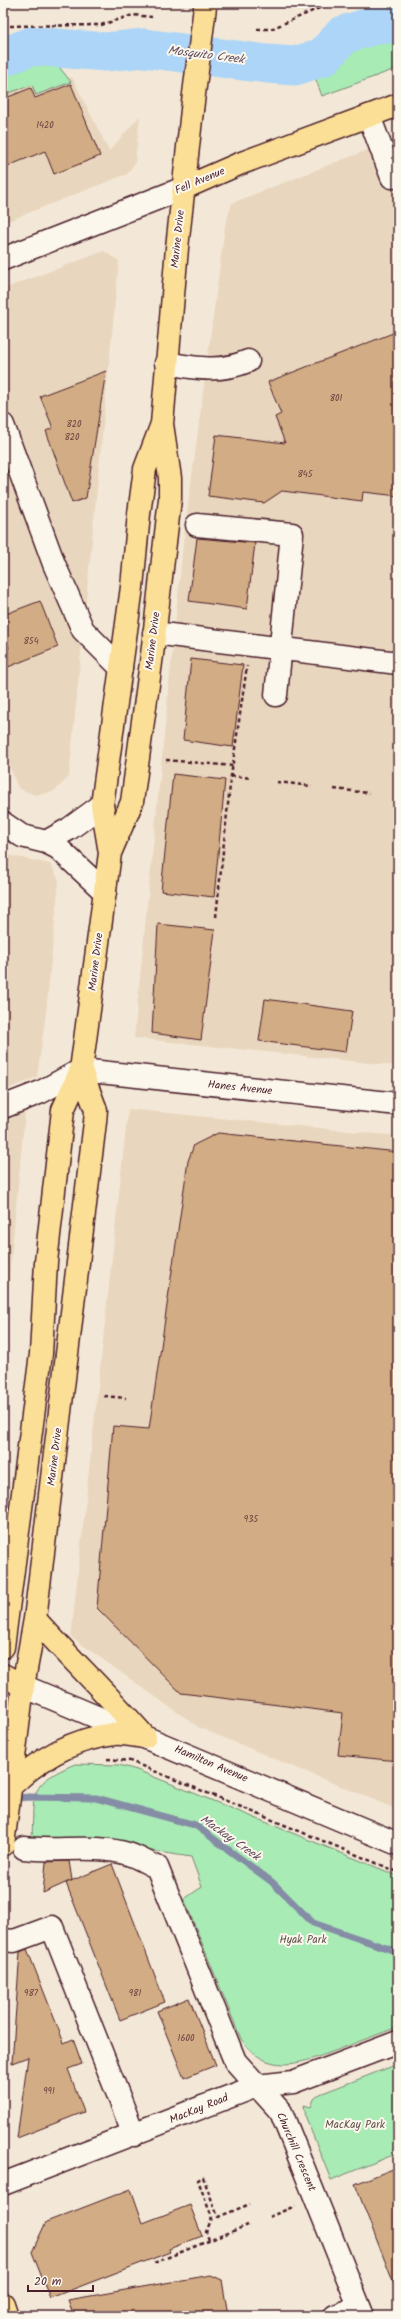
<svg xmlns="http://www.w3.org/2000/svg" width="401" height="2319" font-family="Kalam,sans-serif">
	<rect width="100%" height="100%" fill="#f3e8d7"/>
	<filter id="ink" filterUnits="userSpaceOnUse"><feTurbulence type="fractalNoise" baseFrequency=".025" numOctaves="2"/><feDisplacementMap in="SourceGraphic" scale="8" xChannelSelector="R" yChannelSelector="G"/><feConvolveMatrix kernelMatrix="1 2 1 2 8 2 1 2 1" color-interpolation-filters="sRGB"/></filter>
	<g filter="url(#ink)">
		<path fill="#e9d6be" d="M 72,77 L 109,151 L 140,116 L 135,163 L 127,174 L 3,223 L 3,90 L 32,80 L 39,88 Z
			M 398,138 L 398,1066 L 134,1038 L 183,544 L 225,226 L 232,203 Z
			M 104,251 L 119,261 L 69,777 L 53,792 L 35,795 L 18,788 L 3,750 L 3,289 Z
			M 3,854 L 50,864 L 59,880 L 46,1013 L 37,1077 L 3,1091 Z
			M 26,1102 L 3,1343 L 3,1111 Z
			M 128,1109 L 398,1136 L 398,1810 L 198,1727 L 71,1637 Z"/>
		<path fill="#a8ebb5" stroke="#798570" d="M 365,3 L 398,3 L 398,68 L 322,96 L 307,56 L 364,33 Z
			M 3,34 L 35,36 L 71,82 L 36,95 L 32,85 L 3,95 Z
			M 75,1764 L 119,1765 L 137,1770 L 398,1876 L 398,2027 C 379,2034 360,2041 340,2049 C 304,2062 269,2079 241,2039 L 184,1899 L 202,1887 L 191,1857 L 114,1845 L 32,1840 C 34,1792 28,1784 75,1764 Z
			M 398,2064 L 398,2153 L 331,2180 L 306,2118 L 304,2105 L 311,2107 L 314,2099 L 320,2094 Z"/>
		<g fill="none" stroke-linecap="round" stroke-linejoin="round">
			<path stroke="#858ca5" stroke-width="7" d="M 11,1799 L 28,1797 L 96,1798 L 195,1825 L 272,1882 L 313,1923 L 398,1952"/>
			<path stroke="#add5f7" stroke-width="39" d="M 3,57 L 32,46 L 106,52 L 144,48 L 267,64 L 295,66 L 323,57 L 343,35 L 372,26 L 398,23"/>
		</g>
		<path fill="#d2ac84" stroke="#4a1f2b" d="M 71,84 L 100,156 L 54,174 L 45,151 L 3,168 L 3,99 L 31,88 L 35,98 Z
			M 398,331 L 398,496 L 363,492 L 362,501 L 282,491 L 264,503 L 208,496 L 216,435 L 285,443 L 275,417 L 281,414 L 268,382 Z
			M 106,371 L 86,498 L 72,503 L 46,431 L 53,428 L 40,396 Z
			M 197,538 L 255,543 L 247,609 L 189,601 Z
			M 40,601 L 58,647 L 3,669 L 3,650 L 9,648 L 3,634 L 3,615 Z
			M 191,659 L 243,665 L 233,747 L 183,740 Z
			M 173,774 L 225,780 L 214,897 L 161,891 Z
			M 158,924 L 215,930 L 201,1040 L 152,1033 Z
			M 265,999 L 352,1011 L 346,1052 L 259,1041 Z
			M 218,1133 L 398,1152 L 398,1761 L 338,1755 L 343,1713 L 181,1693 L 97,1608 L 113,1426 L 149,1429 L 188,1161 L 194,1145 Z
			M 69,1861 L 72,1880 L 43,1893 L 46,1862 Z
			M 112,1864 L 165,2002 L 120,2020 L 66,1883 Z
			M 27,1949 L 64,2043 L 73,2039 L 82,2064 L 68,2069 L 84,2112 L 17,2138 L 28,2057 L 12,2063 L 20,1952 Z
			M 189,1998 L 216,2065 L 184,2078 L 157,2011 Z
			M 398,2167 L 398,2292 L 397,2292 L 355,2184 Z
			M 131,2189 L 143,2223 L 190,2205 L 202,2236 L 169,2249 L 170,2252 L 50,2298 L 32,2252 L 46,2222 Z
			M 211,2275 L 222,2280 L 228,2316 L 74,2316 L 68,2300 Z"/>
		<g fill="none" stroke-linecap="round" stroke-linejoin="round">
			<g stroke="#4a1f2b" stroke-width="25">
				<path id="minor" d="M 369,116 L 392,177
					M 3,259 L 184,188
					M 166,363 C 195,368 220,373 248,361
					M 3,425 L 54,564 L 83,630 L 121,668
					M 197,525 L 292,534 L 276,695
					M 154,633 L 398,663
					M 3,823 L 22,836 L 46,842 L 58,848 L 105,892
					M 46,842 L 69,829 L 102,805
					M 3,1107 L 41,1092 L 81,1070 L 398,1104
					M 23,1686 L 398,1844
					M 24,1848 C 58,1852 95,1844 128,1854 C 138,1857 147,1863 157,1867 L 235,2061 L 281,2112 L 363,2316
					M 3,1940 L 14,1941 L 52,1927 L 134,2135
					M 3,2184 L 257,2086 L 293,2082 L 398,2042
					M 335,2316 L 359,2307"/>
			</g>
			<g stroke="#4a1f2b" stroke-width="25">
				<path id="major" d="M 184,188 L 239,164 L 398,105
					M 110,853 L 132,802 L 152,655 L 170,499 L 170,478 L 162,424 L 177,248 L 192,110
					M 35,1619 C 71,1659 109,1696 145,1737
					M 3,1647 L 41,1354 L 46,1262 L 63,1110 L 81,1070 L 110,853 L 102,805 L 132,587 L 139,514 L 145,469 L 162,424
					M 3,1675 L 23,1686
					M 10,1787 C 38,1759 74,1739 114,1734 C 123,1733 135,1736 145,1737
					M 3,1845 L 23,1686 L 35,1619 L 95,1122 L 96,1110 L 81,1070
					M 3,2304 L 7,2316"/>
			</g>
			<path stroke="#4a1f2b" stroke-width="2.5" stroke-dasharray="4 3" stroke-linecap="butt" d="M 251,3 L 257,3
				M 3,6 L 18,3
				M 3,26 L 101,25 L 133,15 L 152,17
				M 257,29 L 271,29 L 331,3
				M 166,760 L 233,766
				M 231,776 L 252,778
				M 277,782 L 312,786
				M 334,789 L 369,793
				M 216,917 L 231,776 L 247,666
				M 104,1396 L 126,1398
				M 107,1759 L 130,1761 L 398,1872
				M 269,2217 L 295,2206
				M 209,2240 L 206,2232 L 212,2218 L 198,2180 L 203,2177 L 218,2217 L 250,2204
				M 154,2263 L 248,2225"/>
			<use href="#minor" stroke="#fbf7ec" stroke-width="22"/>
			<use href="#major" stroke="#fbdf96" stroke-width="22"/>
			<g stroke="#4a1f2b" stroke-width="25" stroke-linecap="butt">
				<path id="major-bridge" d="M 192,110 L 205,7"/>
			</g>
			<use href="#major-bridge" stroke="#fbdf96" stroke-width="22"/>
		</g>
	</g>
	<g text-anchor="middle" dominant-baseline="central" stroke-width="4" stroke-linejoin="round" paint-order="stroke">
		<g font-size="9" fill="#6c4241">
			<text x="45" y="125">1420</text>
			<text x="336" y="398">801</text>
			<text x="74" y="424">820</text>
			<text x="72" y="437">820</text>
			<text x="305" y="474">845</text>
			<text x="31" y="641">854</text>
			<text x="251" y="1519">935</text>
			<text x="31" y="1993">987</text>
			<text x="135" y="1993">981</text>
			<text x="186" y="2038">1600</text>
			<text x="49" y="2091">991</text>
		</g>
		<g font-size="11" fill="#4a1f2b" stroke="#fbf7ec">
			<text transform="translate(200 181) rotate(-23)">Fell Avenue</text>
			<text transform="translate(178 239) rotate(-84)">Marine Drive</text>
			<text transform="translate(153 641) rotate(-83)">Marine Drive</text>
			<text transform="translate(96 962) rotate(-83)">Marine Drive</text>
			<text transform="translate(240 1088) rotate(6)">Hanes Avenue</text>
			<text transform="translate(55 1457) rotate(-83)">Marine Drive</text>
			<text transform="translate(211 1764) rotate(23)">Hamilton Avenue</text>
			<text transform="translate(199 2109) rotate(-22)">MacKay Road</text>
			<text transform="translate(296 2152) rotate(67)">Churchill Crescent</text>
		</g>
		<g font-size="11" fill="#62524e" stroke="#fbf7ec">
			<text x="303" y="1940">Hyak Park</text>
			<text x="355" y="2125">MacKay Park</text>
		</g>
		<g font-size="12" font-style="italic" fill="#634c5e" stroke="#fbf7ec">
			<text transform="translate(206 55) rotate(7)">Mosquito Creek</text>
			<text transform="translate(230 1838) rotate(35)">Mackay Creek</text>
		</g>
	</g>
	<rect width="401" height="2319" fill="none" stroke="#fbf7ec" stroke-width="16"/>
	<rect x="8" y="8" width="385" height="2303" fill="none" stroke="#4a1f2b" stroke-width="1.5" filter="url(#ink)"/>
	<path d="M28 2285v6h65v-6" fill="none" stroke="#4a1f2b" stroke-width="2"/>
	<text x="34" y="2285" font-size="12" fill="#4a1f2b" stroke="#fbf7ec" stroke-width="3" paint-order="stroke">20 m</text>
</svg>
